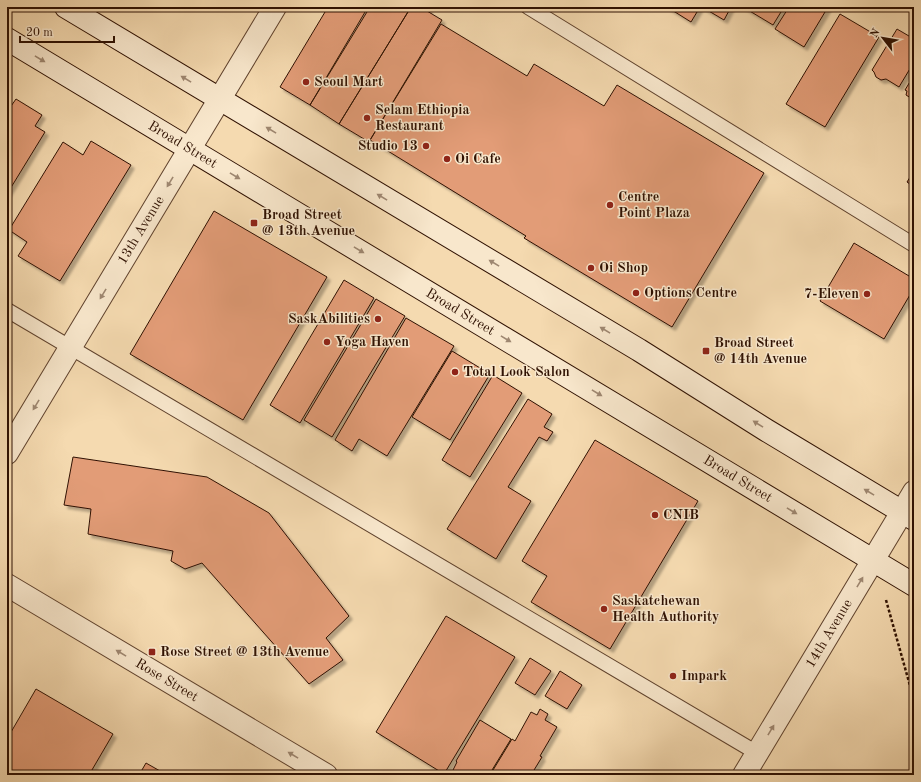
<svg xmlns="http://www.w3.org/2000/svg" width="921" height="782" font-family="'Old Standard TT',serif">
	<defs>
		<filter id="shadow"><feDropShadow dx="3.5" dy="3.5" stdDeviation="1" flood-color="#0004"/></filter>
	</defs>
	<rect width="100%" height="100%" fill="#f5dab0"/>
	<filter id="stains"><feTurbulence type="fractalNoise" baseFrequency=".005" numOctaves="4"/><feColorMatrix values="0 0 0 0 .2 0 0 0 0 .09 0 0 0 0 .02 0 0 0 .5 -.17"/></filter>
	<radialGradient id="worn" r=".72"><stop offset=".6" stop-color="#630" stop-opacity="0"/><stop offset="1" stop-color="#630" stop-opacity=".3"/></radialGradient>
	<path fill="#e29c77" stroke="#2f1102" filter="url(#shadow)" d="M 328,7 L 368,7 L 310,105 L 280,87 Z
		M 370,7 L 411,7 L 339,124 L 310,105 Z
		M 411,7 L 429,7 L 427,11 L 442,20 L 369,142 L 339,124 Z
		M 667,7 L 700,7 L 691,22 Z
		M 702,7 L 731,7 L 724,20 Z
		M 743,7 L 784,7 L 773,25 Z
		M 789,7 L 828,7 L 804,47 L 775,29 Z
		M 840,14 L 879,37 L 825,127 L 786,104 Z
		M 441,24 L 527,76 L 534,64 L 604,106 L 617,85 L 764,173 L 672,327 L 524,238 L 526,236 L 370,140 Z
		M 897,29 L 914,39 L 914,62 L 899,87 L 886,79 L 881,80 L 876,77 L 874,72 L 872,70 Z
		M 914,75 L 914,100 L 906,95 L 907,91 L 905,90 Z
		M 16,99 L 42,115 L 35,126 L 45,132 L 7,194 L 7,108 L 9,109 Z
		M 91,141 L 131,165 L 60,281 L 18,256 L 27,242 L 9,230 L 63,142 L 83,155 Z
		M 914,171 L 914,187 L 907,182 Z
		M 214,211 L 327,277 L 243,420 L 130,354 Z
		M 854,243 L 914,279 L 914,288 L 884,339 L 820,301 Z
		M 344,280 L 374,298 L 300,423 L 270,405 Z
		M 376,299 L 405,316 L 332,437 L 304,420 Z
		M 406,318 L 454,346 L 387,456 L 359,439 L 352,451 L 335,440 Z
		M 452,351 L 490,374 L 450,440 L 412,417 Z
		M 493,375 L 522,393 L 470,477 L 442,460 Z
		M 528,399 L 552,414 L 544,427 L 553,432 L 547,441 L 539,437 L 508,487 L 531,501 L 496,559 L 447,529 Z
		M 595,440 L 698,501 L 610,649 L 531,602 L 547,576 L 522,561 Z
		M 73,457 L 207,477 L 269,513 L 349,616 L 326,638 L 343,660 L 309,684 L 202,563 L 185,569 L 171,561 L 173,551 L 88,534 L 91,509 L 64,505 Z
		M 446,616 L 515,657 L 444,774 L 376,732 Z
		M 530,658 L 551,671 L 535,695 L 515,683 Z
		M 560,671 L 582,685 L 567,709 L 545,696 Z
		M 36,689 L 113,734 L 89,775 L 7,775 L 7,739 Z
		M 540,709 L 548,714 L 545,720 L 557,727 L 540,756 L 542,757 L 531,775 L 490,775 L 512,739 L 515,741 L 531,712 L 537,715 Z
		M 480,720 L 511,739 L 489,775 L 462,775 L 453,770 L 457,762 L 456,761 Z
		M 146,763 L 167,775 L 139,775 Z"/>
	<g fill="none" stroke-linecap="round" stroke-linejoin="round">
		<g stroke="#60432e" stroke-width="16">
			<path id="service" d="M 528,7 L 914,245
				M 7,310 L 757,753"/>
		</g>
		<g stroke="#60432e" stroke-width="24">
			<g id="minor">
				<path id="s1" d="M 7,453 L 275,7"/>
				<path id="s2" d="M 7,585 L 326,775"/>
				<path id="s3" d="M 744,775 L 914,492"/>
			</g>
		</g>
		<g stroke="#2f1102" stroke-width="24">
			<g id="secondary">
				<path d="M 66,7 L 639,350 L 766,430 L 914,519"/>
				<path id="s4" d="M 7,39 L 914,585"/>
			</g>
		</g>
		<path stroke="#2f1102" stroke-width="2.5" stroke-dasharray="3 2" stroke-linecap="butt" d="M 886,600 L 914,700"/>
		<use href="#service" stroke="#f8e7cc" stroke-width="14"/>
		<use href="#minor" stroke="#f8e7cc" stroke-width="22"/>
		<use href="#secondary" stroke="#f8e7cc" stroke-width="22"/>
	</g>
	<defs><path id="oneway-solid" d="M-6-.8H1V-3.2L6.5 0L1 3.2V.8H-6Z"/></defs>
	<g fill="#9e8771">
		<use href="#oneway-solid" transform="translate(40 59) rotate(31)"/>
		<use href="#oneway-solid" transform="translate(186 79) rotate(-149)"/>
		<use href="#oneway-solid" transform="translate(271 130) rotate(-149)"/>
		<use href="#oneway-solid" transform="translate(235 176) rotate(31)"/>
		<use href="#oneway-solid" transform="translate(170 182) rotate(121)"/>
		<use href="#oneway-solid" transform="translate(382 197) rotate(-149)"/>
		<use href="#oneway-solid" transform="translate(359 250) rotate(31)"/>
		<use href="#oneway-solid" transform="translate(494 263) rotate(-149)"/>
		<use href="#oneway-solid" transform="translate(103 294) rotate(121)"/>
		<use href="#oneway-solid" transform="translate(605 330) rotate(-149)"/>
		<use href="#oneway-solid" transform="translate(506 339) rotate(31)"/>
		<use href="#oneway-solid" transform="translate(597 393) rotate(31)"/>
		<use href="#oneway-solid" transform="translate(36 405) rotate(121)"/>
		<use href="#oneway-solid" transform="translate(758 424) rotate(-148)"/>
		<use href="#oneway-solid" transform="translate(869 492) rotate(-149)"/>
		<use href="#oneway-solid" transform="translate(792 511) rotate(31)"/>
		<use href="#oneway-solid" transform="translate(860 582) rotate(-59)"/>
		<use href="#oneway-solid" transform="translate(121 653) rotate(-149)"/>
		<use href="#oneway-solid" transform="translate(771 730) rotate(-59)"/>
		<use href="#oneway-solid" transform="translate(293 755) rotate(-149)"/>
	</g>
	<g fill="#8f2418" stroke="#f8e7cc" stroke-width="1.5">
		<circle cx="306" cy="82" r="4"/>
		<circle cx="367" cy="118" r="4"/>
		<circle cx="426" cy="146" r="4"/>
		<circle cx="447" cy="159" r="4"/>
		<circle cx="610" cy="205" r="4"/>
		<rect x="250" y="219" width="8" height="8" rx="2"/>
		<circle cx="591" cy="268" r="4"/>
		<circle cx="636" cy="293" r="4"/>
		<circle cx="867" cy="294" r="4"/>
		<circle cx="378" cy="319" r="4"/>
		<circle cx="327" cy="342" r="4"/>
		<rect x="702" y="347" width="8" height="8" rx="2"/>
		<circle cx="455" cy="372" r="4"/>
		<circle cx="655" cy="515" r="4"/>
		<circle cx="604" cy="609" r="4"/>
		<rect x="148" y="648" width="8" height="8" rx="2"/>
		<circle cx="673" cy="676" r="4"/>
	</g>
	<g text-anchor="middle" dominant-baseline="central" stroke-width="3" stroke-linejoin="round" paint-order="stroke">
		<g font-size="14" font-weight="bold" fill="#2f1102" stroke="#f8e7cc" text-anchor="start">
			<text x="314" y="82">Seoul Mart</text>
			<text x="375" y="110">Selam Ethiopia<tspan x="375" dy="16">Restaurant</tspan></text>
			<text x="418" y="146" text-anchor="end">Studio 13</text>
			<text x="455" y="159">Oi Cafe</text>
			<text x="618" y="197">Centre<tspan x="618" dy="16">Point Plaza</tspan></text>
			<text x="262" y="215">Broad Street<tspan x="262" dy="16">@ 13th Avenue</tspan></text>
			<text x="599" y="268">Oi Shop</text>
			<text x="644" y="293">Options Centre</text>
			<text x="859" y="294" text-anchor="end">7-Eleven</text>
			<text x="370" y="319" text-anchor="end">SaskAbilities</text>
			<text x="335" y="342">Yoga Haven</text>
			<text x="714" y="343">Broad Street<tspan x="714" dy="16">@ 14th Avenue</tspan></text>
			<text x="463" y="372">Total Look Salon</text>
			<text x="663" y="515">CNIB</text>
			<text x="612" y="601">Saskatchewan<tspan x="612" dy="16">Health Authority</tspan></text>
			<text x="160" y="652">Rose Street @ 13th Avenue</text>
			<text x="681" y="676">Impark</text>
		</g>
		<g font-size="14" fill="#2f1102" stroke="#f8e7cc">
			<text stroke="none"><textPath href="#s4" startOffset="205">Broad Street</textPath></text>
			<text stroke="none"><textPath href="#s1" startOffset="260">13th Avenue</textPath></text>
			<text stroke="none"><textPath href="#s4" startOffset="529">Broad Street</textPath></text>
			<text stroke="none"><textPath href="#s4" startOffset="853">Broad Street</textPath></text>
			<text stroke="none"><textPath href="#s3" startOffset="165">14th Avenue</textPath></text>
			<text stroke="none"><textPath href="#s2" startOffset="186">Rose Street</textPath></text>
		</g>
	</g>
	<rect width="921" height="782" fill="none" stroke="#f5dab0" stroke-width="24"/>
	<rect x="8" y="8" width="905" height="766" fill="none" stroke="#2f1102" stroke-width="2"/>
	<rect x="12" y="12" width="897" height="758" fill="none" stroke="#2f1102"/>
	<g transform="translate(883 38) rotate(301)" stroke="#f8e7cc" stroke-width="3" paint-order="stroke">
	<path d="M0-3L7 15L0 10L-7 15Z" fill="#2f1102"/>
	<text y="-6" font-size="11" font-weight="bold" text-anchor="middle" fill="#2f1102">N</text>
	</g>
	<path d="M20 36v6h94v-6" fill="none" stroke="#2f1102" stroke-width="2"/>
	<text x="26" y="36" font-size="12" fill="#2f1102" stroke="#f8e7cc" stroke-width="3" paint-order="stroke">20 m</text>
	<rect width="100%" height="100%" filter="url(#stains)"/>
	<rect width="100%" height="100%" fill="url(#worn)"/>
</svg>
